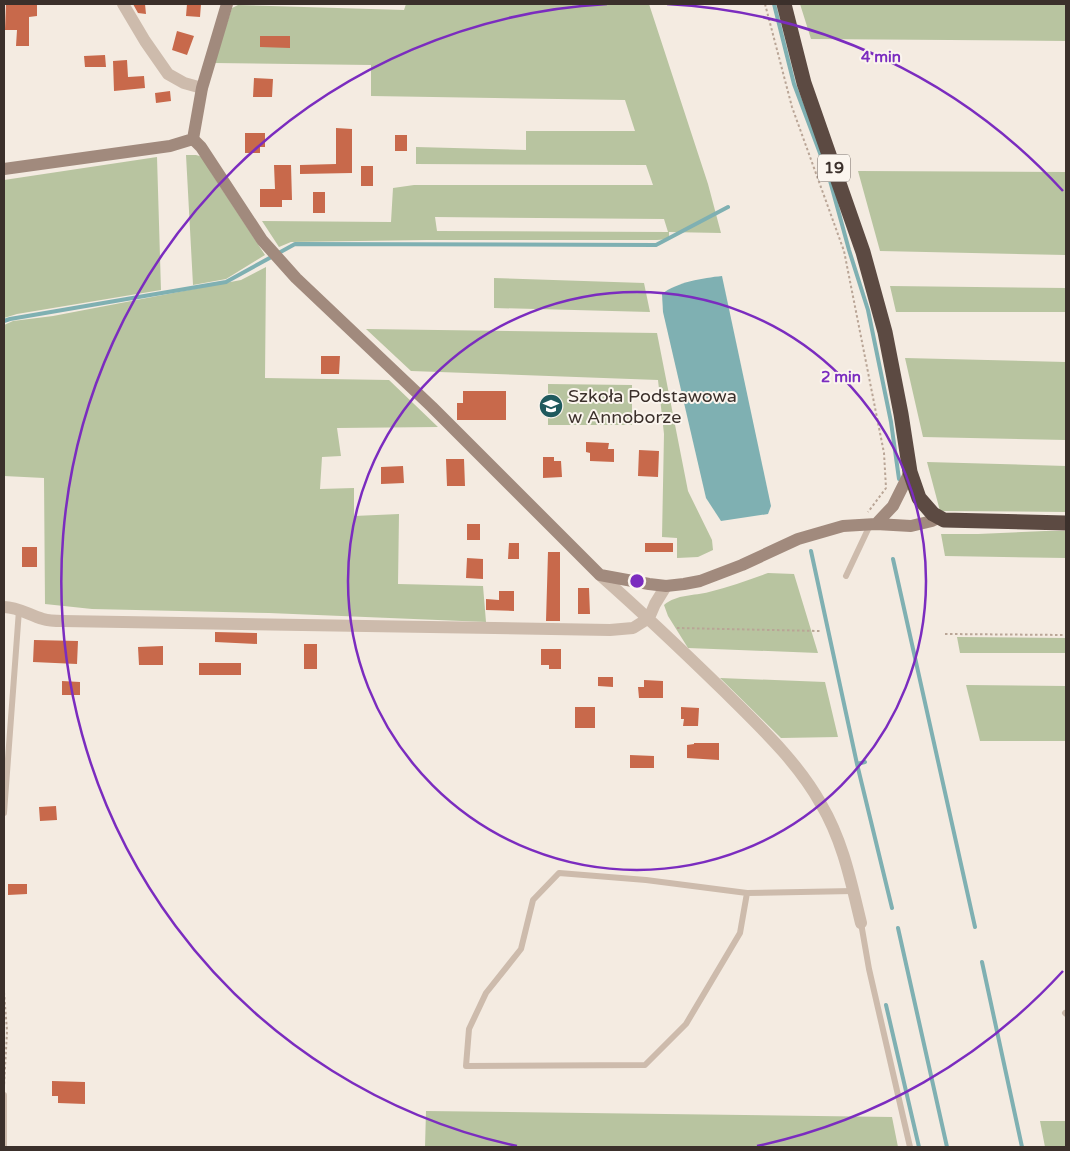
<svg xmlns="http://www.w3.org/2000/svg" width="1070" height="1151" font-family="'Varela Round',sans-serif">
	<rect width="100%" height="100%" fill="#f4ebe1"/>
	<path fill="#b8c4a0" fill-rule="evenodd" d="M 406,4 L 649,4 L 708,184 L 721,233 L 669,232 L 669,239 L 657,240 L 427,240 L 291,242 L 279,247 L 262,221 L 391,222 L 393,188 L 414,185 L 653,185 L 646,165 L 416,164 L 416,147 L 526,150 L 526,131 L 635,131 L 625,100 L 371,96 L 371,65 L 214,63 L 232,8 L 238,5 L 404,10 ZM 435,217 L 664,219 L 668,232 L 437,231 Z
		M 800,4 L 1066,4 L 1066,41 L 811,39 Z
		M 186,155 L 196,155 L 203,157 L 212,174 L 265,255 L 226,279 L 193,285 Z
		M 157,157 L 161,290 L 17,314 L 4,318 L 4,180 Z
		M 858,171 L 1066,172 L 1066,255 L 880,251 Z
		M 266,267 L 265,378 L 389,380 L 438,427 L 337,428 L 341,456 L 322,457 L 320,489 L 354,488 L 354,516 L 399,514 L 398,584 L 483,586 L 486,622 L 269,613 L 92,609 L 45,604 L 44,478 L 4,476 L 4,325 L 13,321 L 53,316 L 241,280 Z
		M 494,278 L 644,283 L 650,312 L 494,308 Z
		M 890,286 L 1066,288 L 1066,312 L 896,312 Z
		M 366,329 L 657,333 L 688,491 L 712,540 L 713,550 L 698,557 L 677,558 L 677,538 L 662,537 L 664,434 L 658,380 L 411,371 Z
		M 905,358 L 1066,362 L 1066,440 L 923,437 Z
		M 548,384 L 632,385 L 632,425 L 548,425 Z
		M 927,462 L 1066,466 L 1066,512 L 940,511 Z
		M 1045,531 L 1066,531 L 1066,558 L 945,556 L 941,534 L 978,534 Z
		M 768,573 L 794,574 L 818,653 L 688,648 L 668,616 L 664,605 C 677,594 694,596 709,592 C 729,587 749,580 768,573 Z
		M 957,637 L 1066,638 L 1066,653 L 960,653 Z
		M 720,678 L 825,682 L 838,737 L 781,738 Z
		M 966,685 L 1066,686 L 1066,741 L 980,741 Z
		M 426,1111 L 892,1117 L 898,1147 L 425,1147 Z
		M 1040,1121 L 1066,1121 L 1066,1147 L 1045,1147 Z"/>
	<path fill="#7fb0b2" d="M 722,276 L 771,506 L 768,514 L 721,521 L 706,498 L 663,312 L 662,294 C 677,282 703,278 722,276 Z"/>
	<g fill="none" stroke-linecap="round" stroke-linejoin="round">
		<path stroke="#7fb0b2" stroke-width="4" d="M 774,4 L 794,84 L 829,177 L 849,250 L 868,310 L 891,422 L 899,479
			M 4,321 L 10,319 L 226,282 L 295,244 L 656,245 L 728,207
			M 811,551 L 857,764 L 892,908
			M 893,559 L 975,927
			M 857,764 L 865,762
			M 898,928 L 947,1147
			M 982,962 L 1022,1147
			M 886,1005 L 919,1147"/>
	</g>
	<path fill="#c8694b" d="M 6,4 L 37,4 L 37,16 L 29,17 L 29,46 L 16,46 L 17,30 L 5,30 Z
		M 133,4 L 145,4 L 146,14 L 138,13 Z
		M 187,4 L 201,4 L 200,17 L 186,16 Z
		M 177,31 L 194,36 L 187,55 L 172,50 Z
		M 260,36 L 290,36 L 290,48 L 260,47 Z
		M 105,55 L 106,67 L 85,67 L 84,56 Z
		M 127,60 L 128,77 L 144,76 L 145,88 L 114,91 L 113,61 Z
		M 254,78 L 273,79 L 272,97 L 253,97 Z
		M 170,91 L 171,101 L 156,103 L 155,93 Z
		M 336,128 L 352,129 L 352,173 L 300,174 L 300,165 L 336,164 Z
		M 245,133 L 265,133 L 265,147 L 260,147 L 260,153 L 245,153 Z
		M 395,135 L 407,135 L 407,151 L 395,151 Z
		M 274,165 L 291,165 L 292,200 L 282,200 L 282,207 L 260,207 L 260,189 L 275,189 Z
		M 361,166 L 373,166 L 373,186 L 361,186 Z
		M 313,192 L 325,192 L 325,213 L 313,213 Z
		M 321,356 L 340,356 L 339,374 L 321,374 Z
		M 463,391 L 506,391 L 506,420 L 457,420 L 457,403 L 463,403 Z
		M 586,442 L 609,443 L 608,449 L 614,449 L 614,462 L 590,461 L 590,453 L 586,452 Z
		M 639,450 L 659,451 L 658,477 L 638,476 Z
		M 543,457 L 554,457 L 554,461 L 561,461 L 562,477 L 543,478 Z
		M 446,459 L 464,459 L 465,486 L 447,486 Z
		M 403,466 L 404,483 L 381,484 L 381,467 Z
		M 467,524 L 480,524 L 480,540 L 467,540 Z
		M 509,543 L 519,543 L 519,559 L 508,559 Z
		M 645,543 L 673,543 L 673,552 L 645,552 Z
		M 22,547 L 37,547 L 37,567 L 22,567 Z
		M 548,552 L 560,552 L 560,621 L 546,621 Z
		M 467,558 L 483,559 L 483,579 L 466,578 Z
		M 578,588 L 589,588 L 590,614 L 578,614 Z
		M 499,591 L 514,591 L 514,611 L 486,610 L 486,599 L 499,600 Z
		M 215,632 L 257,633 L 257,644 L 215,642 Z
		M 34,640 L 78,641 L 77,664 L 33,662 Z
		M 304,644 L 317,644 L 317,669 L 304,669 Z
		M 163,646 L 163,665 L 139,665 L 138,647 Z
		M 541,649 L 561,649 L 561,669 L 549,669 L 549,665 L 541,665 Z
		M 199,663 L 241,663 L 241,675 L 199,675 Z
		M 598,677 L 613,677 L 613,687 L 598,686 Z
		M 644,680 L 663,681 L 663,698 L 639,698 L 638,687 L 644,687 Z
		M 62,681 L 80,682 L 80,695 L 62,695 Z
		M 575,707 L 595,707 L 595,728 L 575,728 Z
		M 681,707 L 699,708 L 698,726 L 683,726 L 684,719 L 681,719 Z
		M 694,743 L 719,743 L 719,760 L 687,758 L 687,745 L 694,744 Z
		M 630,755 L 654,756 L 654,768 L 630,768 Z
		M 56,806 L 57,820 L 40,821 L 39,807 Z
		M 8,884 L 27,884 L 27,894 L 8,895 Z
		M 52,1081 L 85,1082 L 85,1104 L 58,1103 L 58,1096 L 52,1096 Z"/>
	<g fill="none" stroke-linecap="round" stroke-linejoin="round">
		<path stroke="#b9a596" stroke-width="2" stroke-dasharray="2.5 2.5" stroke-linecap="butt" d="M 765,4 L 792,107 L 844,251 L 884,453 L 886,488 L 868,512
			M 677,628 L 820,631
			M 945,634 L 1066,635
			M 4,992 L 7,1031 L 4,1087"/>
		<path stroke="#cdbbac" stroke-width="6" d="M 846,576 L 870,525
			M 4,813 L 19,610
			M 747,893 L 740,933 L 686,1024 L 645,1065 L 466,1066 L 469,1029 L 486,993 L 521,949 L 533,900 L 559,873 L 646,880 L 747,893 L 853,891
			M 861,923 L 869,969 L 910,1147
			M 1065,1013 L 1066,1014
			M 4,1095 L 4,1147"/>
		<path stroke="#cdbbac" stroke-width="12" d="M 123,4 L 145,41 L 168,74 L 184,83 L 202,88
			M 600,575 C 643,613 684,652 725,692 C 760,727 797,761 821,804 C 843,841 851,882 861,923
			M 4,607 C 18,607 29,615 43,619 C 49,621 56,621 63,621 L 610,630 L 633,628 L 649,618 L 655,604 L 666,586"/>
		<path stroke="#a18a7d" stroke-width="12" d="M 193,139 L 201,147 L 262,240 L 296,278 L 432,407 L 600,575 L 649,584 L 666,586 L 684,584 L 700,581 L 742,565 L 798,539 L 843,526 L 876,524 L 911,526 L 932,521 L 938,518
			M 4,169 L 170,146 L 193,139 L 202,88 L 227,4
			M 876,524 L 893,506 L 910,472"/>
		<path stroke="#5c4a42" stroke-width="15" d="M 784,4 L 804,83 L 863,252 L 885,332 L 901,414 L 910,472 L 919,498 L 933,514 L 944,520 L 1066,523"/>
	</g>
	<g fill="none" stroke="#7b2cbf" stroke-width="2.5">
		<circle cx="637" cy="581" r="289"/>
		<path d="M1063 971A578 578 0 0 1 757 1146M517 1146A578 578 0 0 1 607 4M667 4A578 578 0 0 1 1063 191"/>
	</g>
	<defs>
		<g id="school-disc" transform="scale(1.25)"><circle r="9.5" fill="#1f5a5e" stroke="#fbf5ee"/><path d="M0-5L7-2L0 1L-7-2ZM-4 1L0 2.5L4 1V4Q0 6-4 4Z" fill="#fff"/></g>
	</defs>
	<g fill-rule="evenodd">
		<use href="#school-disc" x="551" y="406"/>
	</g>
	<g text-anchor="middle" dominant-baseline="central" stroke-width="4" stroke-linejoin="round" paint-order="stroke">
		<rect fill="#fbf5ee" stroke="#756b66" stroke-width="1" x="818" y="154.5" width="32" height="27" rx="4"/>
		<g font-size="16" font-weight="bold" fill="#3b302b">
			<text x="834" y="168">19</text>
		</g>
		<g font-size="18" fill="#3b302b" stroke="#fbf5ee" text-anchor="start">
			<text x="568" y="396">Szkoła Podstawowa<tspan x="568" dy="21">w Annoborze</tspan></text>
		</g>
	</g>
	<circle cx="637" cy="581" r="8" fill="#7b2cbf" stroke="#fbf5ee" stroke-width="2.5"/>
	<g font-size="15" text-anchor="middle" font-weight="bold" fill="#7b2cbf" stroke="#fbf5ee" stroke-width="4" stroke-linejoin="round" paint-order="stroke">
		<text x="881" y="62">4 min</text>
		<text x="841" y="382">2 min</text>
	</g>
	<rect width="1070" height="1151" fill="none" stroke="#3b302b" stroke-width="10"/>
</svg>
